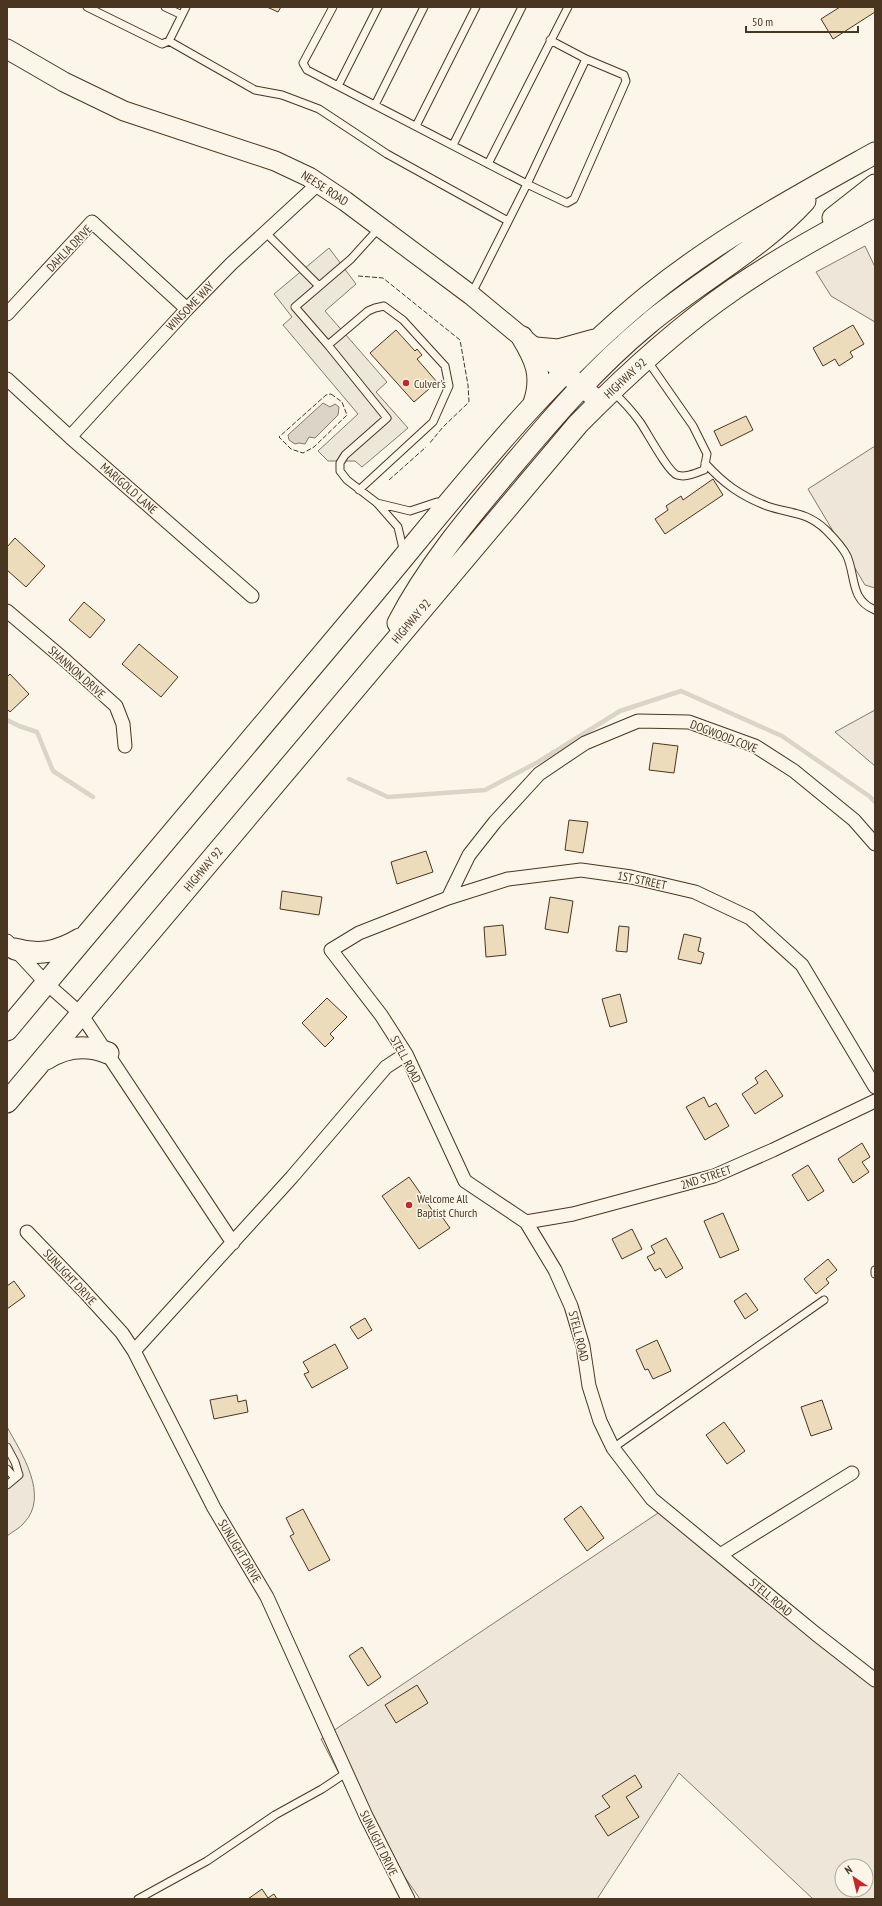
<svg xmlns="http://www.w3.org/2000/svg" width="882" height="1906" font-family="'PT Sans Narrow',sans-serif">
	<rect width="100%" height="100%" fill="#fbf6e9"/>
	<path fill="#ede6d9" stroke="#887966" fill-rule="evenodd" d="M 865,246 L 875,267 L 875,322 L 831,296 L 816,272 Z
		M 875,446 L 875,588 L 865,585 L 808,489 Z
		M 875,710 L 875,766 L 835,732 Z
		M 7,1427 C 21,1452 50,1496 24,1523 C 20,1528 12,1532 7,1536 Z
		M 670,1505 L 875,1674 L 875,1899 L 813,1899 L 679,1773 L 597,1899 L 420,1899 L 357,1808 L 321,1739 ZM 842,1866 L 866,1866 L 866,1890 L 842,1890 Z"/>
	<path fill="#ede7d9" stroke="#887966" d="M 329,248 L 356,284 L 325,311 L 387,382 L 376,392 L 408,428 L 362,467 L 355,461 L 328,461 L 318,451 L 358,414 L 283,325 L 292,317 L 274,294 Z"/>
	<path fill="#dcd4c6" stroke="#887966" d="M 323,403 L 330,407 L 335,404 L 339,407 L 338,415 L 315,438 L 309,437 L 305,444 L 299,443 L 295,444 L 289,440 L 288,435 Z"/>
	<g fill="none" stroke-linecap="round" stroke-linejoin="round">
		<path stroke="#dcd4c6" stroke-width="4.5" d="M 7,720 L 19,726 L 37,732 L 53,771 L 93,797
			M 349,779 L 388,797 L 485,790 L 538,762 L 620,711 L 681,691 L 782,736 L 869,796 L 875,802"/>
	</g>
	<path fill="#ecdcbc" stroke="#4a3520" d="M 267,7 L 281,7 L 278,12 Z
		M 840,7 L 875,7 L 875,12 L 833,39 L 821,19 Z
		M 853,325 L 864,344 L 850,352 L 853,357 L 839,366 L 835,359 L 823,366 L 813,348 Z
		M 396,330 L 415,351 L 417,349 L 422,355 L 417,359 L 437,382 L 414,402 L 370,353 Z
		M 746,416 L 753,430 L 721,446 L 714,431 Z
		M 713,479 L 723,495 L 665,534 L 655,519 L 668,510 L 666,506 L 681,496 L 683,500 Z
		M 15,538 L 45,566 L 26,587 L 7,570 L 7,547 Z
		M 84,602 L 105,620 L 90,638 L 69,620 Z
		M 139,644 L 178,677 L 161,697 L 122,664 Z
		M 10,674 L 29,694 L 10,712 L 7,709 L 7,677 Z
		M 653,743 L 678,746 L 674,773 L 649,770 Z
		M 569,820 L 588,822 L 583,853 L 565,850 Z
		M 426,851 L 433,872 L 397,884 L 391,862 Z
		M 282,891 L 322,897 L 319,915 L 280,909 Z
		M 550,897 L 573,901 L 568,933 L 545,929 Z
		M 503,925 L 506,955 L 486,957 L 484,927 Z
		M 619,926 L 629,927 L 627,952 L 616,951 Z
		M 684,934 L 701,938 L 698,951 L 704,953 L 701,964 L 678,959 Z
		M 620,994 L 627,1022 L 610,1027 L 602,999 Z
		M 327,998 L 347,1017 L 330,1034 L 334,1038 L 325,1047 L 302,1023 Z
		M 766,1070 L 783,1096 L 755,1114 L 742,1094 L 758,1083 L 755,1078 Z
		M 704,1097 L 709,1107 L 716,1103 L 729,1126 L 705,1140 L 686,1107 Z
		M 862,1143 L 870,1157 L 862,1162 L 869,1172 L 853,1183 L 838,1159 Z
		M 808,1165 L 824,1191 L 808,1201 L 792,1175 Z
		M 409,1177 L 437,1217 L 440,1214 L 450,1228 L 419,1249 L 382,1196 Z
		M 723,1213 L 739,1250 L 720,1258 L 704,1221 Z
		M 632,1229 L 642,1249 L 622,1259 L 612,1239 Z
		M 666,1238 L 683,1268 L 666,1278 L 660,1268 L 655,1271 L 647,1257 L 655,1253 L 651,1246 Z
		M 828,1259 L 837,1270 L 826,1279 L 829,1283 L 816,1294 L 804,1279 Z
		M 14,1281 L 25,1296 L 7,1309 L 7,1286 Z
		M 746,1293 L 758,1310 L 745,1319 L 734,1301 Z
		M 365,1318 L 372,1330 L 358,1339 L 350,1327 Z
		M 657,1340 L 671,1371 L 653,1379 L 648,1369 L 645,1370 L 636,1350 Z
		M 335,1344 L 348,1368 L 312,1388 L 304,1374 L 309,1372 L 303,1362 Z
		M 237,1395 L 238,1402 L 246,1400 L 248,1412 L 214,1419 L 210,1400 Z
		M 822,1400 L 832,1429 L 811,1436 L 801,1407 Z
		M 724,1422 L 745,1451 L 727,1464 L 706,1435 Z
		M 581,1506 L 604,1538 L 587,1551 L 564,1519 Z
		M 303,1509 L 330,1560 L 309,1571 L 290,1536 L 294,1534 L 286,1518 Z
		M 362,1647 L 381,1677 L 368,1686 L 349,1656 Z
		M 417,1685 L 428,1703 L 396,1723 L 385,1705 Z
		M 635,1775 L 642,1787 L 626,1797 L 639,1817 L 608,1836 L 595,1816 L 610,1807 L 602,1796 Z
		M 262,1889 L 268,1898 L 274,1894 L 277,1899 L 248,1899 Z"/>
	<g fill="none" stroke-linecap="round" stroke-linejoin="round">
		<g stroke="#4a3520" stroke-width="9">
			<path id="lane" d="M 87,7 L 162,44 L 169,41 L 186,7
				M 165,7 L 182,15
				M 333,7 L 303,63 L 307,70 L 527,184 L 471,295
				M 550,40 L 586,59 L 527,184 L 567,203 L 574,199 L 626,81 L 624,75 L 586,59
				M 169,41 L 255,90 L 282,95 L 319,109 L 387,154 L 508,221
				M 338,86 L 378,7
				M 375,105 L 424,7
				M 416,126 L 476,7
				M 453,145 L 522,7
				M 488,164 L 568,7
				M 380,227 L 351,259 L 295,307 L 328,345 L 387,418 L 345,455 L 340,463 L 340,471 L 347,480 L 377,503 L 398,527 L 404,553
				M 265,232 L 319,286
				M 328,345 L 368,311 L 375,308 L 384,306 L 403,320 L 445,366 L 449,386 L 433,422 L 359,490
				M 613,392 C 623,401 632,411 640,422 C 647,432 668,472 677,475 C 686,478 695,473 704,470 L 707,454 L 693,426 L 647,360
				M 705,463 C 724,484 741,496 767,506 C 790,514 806,511 826,530 C 832,536 843,548 847,556 C 856,577 850,600 875,610
				M 377,503 L 410,511 L 437,502 L 445,503
				M 875,1270 L 875,1274
				M 7,1447 L 15,1462 L 19,1475 L 7,1485
				M 613,1448 L 824,1300
				M 7,1469 L 15,1478
				M 138,1899 L 207,1861 L 275,1815 L 322,1789 L 346,1773"/>
		</g>
		<g stroke="#4a3520" stroke-width="15">
			<path id="street" d="M 7,314 L 92,222 L 187,309
				M 7,379 L 70,437 L 252,596
				M 70,437 L 187,309 L 231,264 L 319,183
				M 7,611 L 66,661 L 116,706 L 123,724 L 125,746
				M 448,898 L 469,855 L 495,822 L 539,774 L 585,743 L 638,721 L 689,722 L 755,746 L 794,771 L 854,820 L 875,844
				M 7,941 L 46,983 L 81,1014 L 233,1243
				M 875,1087 L 802,965 L 750,918 L 695,892 L 631,877 L 581,870 L 508,879 L 448,898 L 359,933 L 331,950 L 381,1015 L 406,1054 L 465,1181 L 526,1222 L 555,1270 L 571,1306 L 583,1346 L 589,1386 L 600,1421 L 613,1448 L 652,1499 L 816,1634 L 875,1680
				M 526,1222 L 573,1214 L 714,1176 L 773,1150 L 875,1101
				M 27,1232 L 83,1290 L 122,1333 L 134,1351 L 214,1508 L 267,1597 L 366,1816 L 408,1899
				M 134,1351 L 292,1177 L 386,1067 L 406,1054
				M 720,1555 L 852,1473"/>
		</g>
		<g stroke="#4a3520" stroke-width="21">
			<path id="secondary" d="M 7,49 L 64,82 L 124,111 L 275,161 L 309,177 L 345,201 L 471,295 L 600,402"/>
		</g>
		<g stroke="#4a3520" stroke-width="23">
			<path id="primary" d="M 833,218 L 875,185
				M 522,337 C 536,360 543,376 534,403
				M 536,348 L 558,350 L 594,340
				M 398,623 C 428,565 470,516 512,466 C 554,416 597,366 648,324 C 697,283 762,248 805,201
				M 15,949 C 39,956 58,952 80,939
				M 7,1030 C 127,886 248,743 369,599 C 457,494 541,383 648,296 C 718,239 796,197 875,153
				M 46,1059 C 65,1047 86,1044 108,1053
				M 7,1102 L 578,424 C 626,375 677,328 734,289 C 779,258 827,232 875,206"/>
		</g>
		<use href="#lane" stroke="#fbf6e9" stroke-width="7"/>
		<use href="#street" stroke="#fbf6e9" stroke-width="13"/>
		<use href="#secondary" stroke="#fbf6e9" stroke-width="19"/>
		<use href="#primary" stroke="#fbf6e9" stroke-width="21"/>
		<path stroke="#4a3520" stroke-width="1" stroke-dasharray="5 2" stroke-linecap="butt" d="M 358,276 L 383,278 L 460,340 L 468,385 L 469,402 L 443,427 L 429,444
			M 331,394 L 342,402 L 347,415 L 314,447 L 303,453 L 291,449 L 279,437 L 326,395 Z
			M 389,480 L 426,447"/>
	</g>
	<g fill="#c62828" stroke="#fbf6e9" stroke-width="1.5">
		<circle cx="406" cy="383" r="4"/>
		<circle cx="409" cy="1205" r="4"/>
	</g>
	<g text-anchor="middle" dominant-baseline="central" stroke-width="3" stroke-linejoin="round" paint-order="stroke">
		<g font-size="12" fill="#4a3520" stroke="#fbf6e9">
			<text transform="translate(325 188) rotate(33)">NEESE ROAD</text>
			<text transform="translate(69 248) rotate(-46)">DAHLIA DRIVE</text>
			<text transform="translate(190 306) rotate(-46)">WINSOME WAY</text>
			<text transform="translate(625 378) rotate(-43)">HIGHWAY 92</text>
			<text transform="translate(129 488) rotate(41)">MARIGOLD LANE</text>
			<text transform="translate(411 621) rotate(-50)">HIGHWAY 92</text>
			<text transform="translate(77 672) rotate(42)">SHANNON DRIVE</text>
			<text transform="translate(724 736) rotate(21)">DOGWOOD COVE</text>
			<text transform="translate(203 869) rotate(-50)">HIGHWAY 92</text>
			<text transform="translate(642 880) rotate(12)">1ST STREET</text>
			<text transform="translate(406 1059) rotate(62)">STELL ROAD</text>
			<text transform="translate(706 1177) rotate(-18)">2ND STREET</text>
			<text transform="translate(70 1277) rotate(47)">SUNLIGHT DRIVE</text>
			<text transform="translate(579 1336) rotate(76)">STELL ROAD</text>
			<text transform="translate(240 1551) rotate(59)">SUNLIGHT DRIVE</text>
			<text transform="translate(771 1597) rotate(40)">STELL ROAD</text>
			<text transform="translate(379 1843) rotate(64)">SUNLIGHT DRIVE</text>
		</g>
		<g font-size="12" fill="#4a3520" stroke="#fbf6e9" text-anchor="start">
			<text x="414" y="383">Culver's</text>
			<text x="417" y="1198">Welcome All<tspan x="417" dy="14">Baptist Church</tspan></text>
		</g>
	</g>
	<rect width="882" height="1906" fill="none" stroke="#4a3520" stroke-width="16"/>
	<g transform="translate(854 1878) rotate(325)"><circle r="19" fill="#fbf6e9" stroke="#b4a999"/>
	<path d="M0-3L7 15L0 10L-7 15Z" fill="#c62828"/>
	<text y="-6" font-size="11" font-weight="bold" text-anchor="middle" fill="#4a3520">N</text>
	</g>
	<path d="M746 26v6h112v-6" fill="none" stroke="#4a3520" stroke-width="2"/>
	<text x="752" y="26" font-size="12" fill="#4a3520" stroke="#fbf6e9" stroke-width="3" paint-order="stroke">50 m</text>
</svg>
